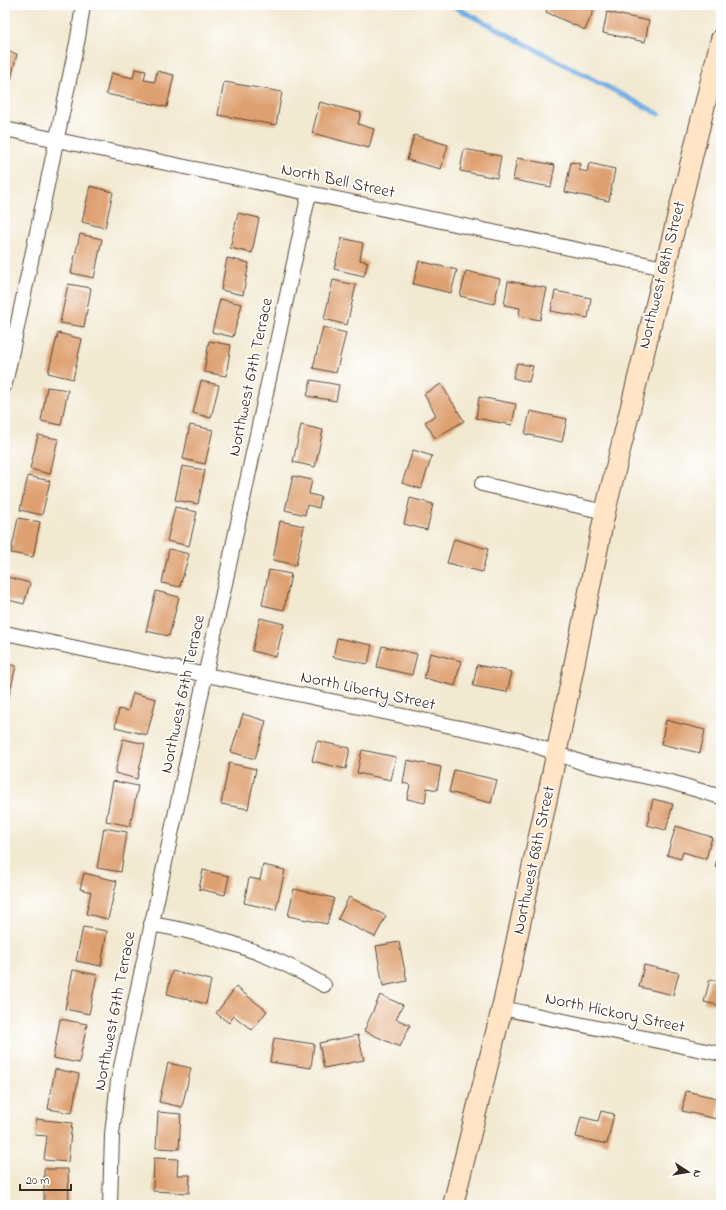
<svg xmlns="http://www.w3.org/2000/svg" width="726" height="1210" font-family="'Indie Flower',sans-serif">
	<rect width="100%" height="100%" fill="#fff"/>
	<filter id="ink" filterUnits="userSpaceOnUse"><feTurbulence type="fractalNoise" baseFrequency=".025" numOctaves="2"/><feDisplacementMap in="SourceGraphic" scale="8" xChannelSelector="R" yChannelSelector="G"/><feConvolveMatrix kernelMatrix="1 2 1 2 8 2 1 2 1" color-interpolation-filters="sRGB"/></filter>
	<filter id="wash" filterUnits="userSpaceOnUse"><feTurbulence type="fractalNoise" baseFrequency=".012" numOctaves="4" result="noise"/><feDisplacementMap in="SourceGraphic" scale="16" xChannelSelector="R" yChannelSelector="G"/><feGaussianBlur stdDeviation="0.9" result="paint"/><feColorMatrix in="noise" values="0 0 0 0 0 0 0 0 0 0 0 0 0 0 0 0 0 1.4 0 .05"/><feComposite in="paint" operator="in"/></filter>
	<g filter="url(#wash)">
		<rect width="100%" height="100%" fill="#f2e9d1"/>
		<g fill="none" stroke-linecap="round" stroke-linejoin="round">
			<path stroke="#71abe1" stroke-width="5" d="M 451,5 L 659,114"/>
		</g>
		<g id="blocks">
			<path fill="#dea070" d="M 549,5 L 582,5 L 594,10 L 585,30 L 546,12 Z
				M 607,12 L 649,21 L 645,42 L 603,33 Z
				M 5,51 L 17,54 L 11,79 L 5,77 Z
				M 135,69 L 146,71 L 144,80 L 155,82 L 157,71 L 174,75 L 167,107 L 106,94 L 111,73 L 133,78 Z
				M 224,82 L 282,92 L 276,125 L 218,115 Z
				M 320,102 L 361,113 L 358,124 L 374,129 L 369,148 L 312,133 Z
				M 414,135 L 448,145 L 441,169 L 407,160 Z
				M 464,149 L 501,156 L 497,178 L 460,171 Z
				M 517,158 L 555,165 L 551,187 L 513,180 Z
				M 571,162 L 581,164 L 579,170 L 587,172 L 589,163 L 615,169 L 609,201 L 565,192 Z
				M 90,186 L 113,192 L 105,228 L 82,222 Z
				M 238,213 L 259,218 L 252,253 L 230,248 Z
				M 80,234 L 102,239 L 94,278 L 71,273 Z
				M 342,238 L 363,243 L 360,260 L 368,262 L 364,276 L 334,269 Z
				M 227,258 L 249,263 L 243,295 L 221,290 Z
				M 419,261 L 457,270 L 451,293 L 413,284 Z
				M 466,271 L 500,279 L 494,304 L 460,296 Z
				M 333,280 L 356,285 L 347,325 L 324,319 Z
				M 508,281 L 547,288 L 540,320 L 519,316 L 520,308 L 504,305 Z
				M 68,284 L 91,288 L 84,327 L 60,323 Z
				M 555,291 L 591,298 L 588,318 L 551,311 Z
				M 220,299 L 242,304 L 233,337 L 212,332 Z
				M 323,327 L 346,333 L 336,373 L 313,368 Z
				M 58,333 L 82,339 L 73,379 L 48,373 Z
				M 209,341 L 231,345 L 226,376 L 204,372 Z
				M 517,363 L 533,366 L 529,382 L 513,378 Z
				M 311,380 L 339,385 L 336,401 L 307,396 Z
				M 201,381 L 219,385 L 211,418 L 193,413 Z
				M 441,384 L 464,421 L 435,438 L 425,422 L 436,415 L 424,394 Z
				M 47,387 L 68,390 L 61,425 L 41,421 Z
				M 479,397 L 516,404 L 512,425 L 476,418 Z
				M 530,411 L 567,419 L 562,442 L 525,434 Z
				M 190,425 L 213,430 L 205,464 L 183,459 Z
				M 301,425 L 323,430 L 315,467 L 293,462 Z
				M 38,435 L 58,439 L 50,474 L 30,469 Z
				M 413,450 L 432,456 L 421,489 L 402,483 Z
				M 182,466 L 205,470 L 198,504 L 175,500 Z
				M 28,476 L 50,481 L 42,515 L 20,510 Z
				M 293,476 L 312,480 L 309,494 L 321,497 L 319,508 L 307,505 L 305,515 L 285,510 Z
				M 410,498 L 433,504 L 427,530 L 404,524 Z
				M 175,507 L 197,512 L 189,546 L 167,541 Z
				M 18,518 L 40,522 L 33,557 L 11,553 Z
				M 280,521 L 304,526 L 296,565 L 273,560 Z
				M 454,539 L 488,549 L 482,572 L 447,563 Z
				M 169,549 L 189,554 L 180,587 L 162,583 Z
				M 269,570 L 291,574 L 284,610 L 262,605 Z
				M 7,577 L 30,583 L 24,604 L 5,599 L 5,586 Z
				M 156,591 L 179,597 L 169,636 L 146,631 Z
				M 260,618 L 284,624 L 276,657 L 252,651 Z
				M 337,638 L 372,645 L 368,664 L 333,657 Z
				M 382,646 L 417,654 L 412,675 L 377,667 Z
				M 430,653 L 461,661 L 455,686 L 424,678 Z
				M 5,663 L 16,666 L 7,704 L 5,704 Z
				M 477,665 L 512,672 L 507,692 L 473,686 Z
				M 133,693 L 156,699 L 147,735 L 115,727 L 119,709 L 128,711 Z
				M 243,714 L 266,721 L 255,759 L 231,752 Z
				M 666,720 L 705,730 L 700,753 L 661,744 Z
				M 123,739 L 145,744 L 137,779 L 115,773 Z
				M 317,741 L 350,748 L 346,769 L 312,761 Z
				M 362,750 L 396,757 L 391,780 L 357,773 Z
				M 407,760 L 441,767 L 437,790 L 427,788 L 425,803 L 407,799 L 410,785 L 403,783 Z
				M 229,763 L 256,769 L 248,809 L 221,804 Z
				M 454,770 L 497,780 L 491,803 L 449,792 Z
				M 113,781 L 138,786 L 130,826 L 106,821 Z
				M 653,799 L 673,804 L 666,830 L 647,825 Z
				M 676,826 L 712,837 L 706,859 L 683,852 L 681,859 L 667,855 Z
				M 104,828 L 127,832 L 121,872 L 97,868 Z
				M 721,844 L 721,869 L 715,867 Z
				M 263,865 L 285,870 L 276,910 L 244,903 L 249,878 L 260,880 Z
				M 203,870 L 229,876 L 225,895 L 199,889 Z
				M 84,873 L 117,881 L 108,919 L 86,914 L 91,892 L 80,889 Z
				M 294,889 L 334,898 L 327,924 L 288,916 Z
				M 349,897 L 386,916 L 375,937 L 338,919 Z
				M 83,927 L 107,931 L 101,966 L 76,961 Z
				M 399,942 L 407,981 L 383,986 L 376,946 Z
				M 644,965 L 679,973 L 673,995 L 639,987 Z
				M 73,970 L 97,975 L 89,1014 L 65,1009 Z
				M 172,971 L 211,980 L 206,1004 L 167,994 Z
				M 710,979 L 721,982 L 721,1006 L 704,1002 Z
				M 236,987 L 267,1011 L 252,1030 L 234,1016 L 229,1023 L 216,1013 Z
				M 380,995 L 403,1005 L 396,1019 L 410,1025 L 400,1047 L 364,1031 Z
				M 60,1019 L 87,1024 L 79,1063 L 53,1058 Z
				M 358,1035 L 364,1060 L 324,1068 L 319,1043 Z
				M 274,1038 L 314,1044 L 311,1068 L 270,1062 Z
				M 168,1063 L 191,1068 L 182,1107 L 159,1102 Z
				M 55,1069 L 79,1074 L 72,1113 L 48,1109 Z
				M 686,1091 L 721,1099 L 717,1119 L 682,1111 Z
				M 601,1111 L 614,1114 L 607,1144 L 576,1137 L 581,1117 L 598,1121 Z
				M 158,1112 L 181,1114 L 179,1149 L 156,1148 Z
				M 36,1119 L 72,1123 L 68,1162 L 44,1160 L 47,1136 L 35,1135 Z
				M 154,1158 L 178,1159 L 177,1175 L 190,1175 L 189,1193 L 153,1191 Z
				M 44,1169 L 68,1169 L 69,1204 L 44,1204 Z"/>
		</g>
	</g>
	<g filter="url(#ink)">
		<use href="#blocks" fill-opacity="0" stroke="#564739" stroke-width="1"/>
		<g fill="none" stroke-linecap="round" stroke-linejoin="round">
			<g stroke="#564739" stroke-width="16">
				<path id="street" d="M 5,129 L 664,268
					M 5,384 L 78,38 L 83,5
					M 482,484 L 605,512
					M 5,633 L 523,741 L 586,764 L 671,782 L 721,797
					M 151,924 C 213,934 271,953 324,985
					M 502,1008 L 721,1054
					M 110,1205 L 112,1134 L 118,1081 L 309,193"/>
			</g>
			<g stroke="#564739" stroke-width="22">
				<path id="secondary" d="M 453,1205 L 502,1008 L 552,775 L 605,512 L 721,39"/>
			</g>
			<use href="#street" stroke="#fff" stroke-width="14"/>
			<use href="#secondary" stroke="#ffe4c6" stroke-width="20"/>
		</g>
	</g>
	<g text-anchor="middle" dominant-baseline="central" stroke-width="3.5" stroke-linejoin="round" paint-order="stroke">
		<g font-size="17" fill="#3b2a1e" stroke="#fff">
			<text transform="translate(338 181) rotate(12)">North Bell Street</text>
			<text transform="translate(662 275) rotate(-76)">Northwest 68th Street</text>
			<text transform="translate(251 377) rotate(-78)">Northwest 67th Terrace</text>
			<text transform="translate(368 691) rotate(12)">North Liberty Street</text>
			<text transform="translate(183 694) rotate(-78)">Northwest 67th Terrace</text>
			<text transform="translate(534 860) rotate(-78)">Northwest 68th Street</text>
			<text transform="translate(115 1011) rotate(-79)">Northwest 67th Terrace</text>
			<text transform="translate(615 1013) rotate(12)">North Hickory Street</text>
		</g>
	</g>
	<rect width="726" height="1210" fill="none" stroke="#fff" stroke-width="20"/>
	<g transform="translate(688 1172) rotate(102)" stroke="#ffffff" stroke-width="3" paint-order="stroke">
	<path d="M0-3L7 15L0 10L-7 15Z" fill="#3b2a1e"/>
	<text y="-6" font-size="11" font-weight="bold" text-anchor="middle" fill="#3b2a1e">N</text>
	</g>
	<path d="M20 1184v6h51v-6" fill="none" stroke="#3b2a1e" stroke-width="2"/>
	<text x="26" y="1184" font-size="12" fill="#3b2a1e" stroke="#ffffff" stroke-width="3" paint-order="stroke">20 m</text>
</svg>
